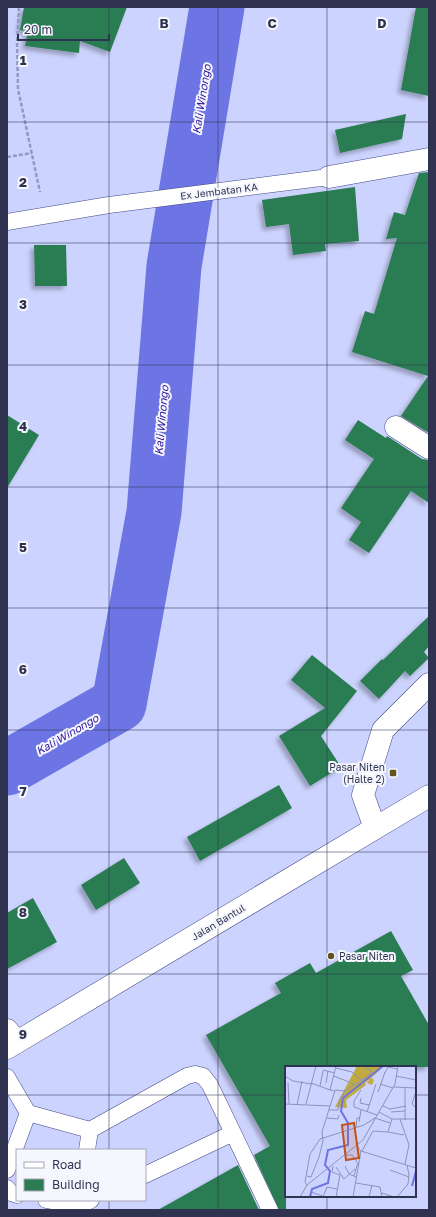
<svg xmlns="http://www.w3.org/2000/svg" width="436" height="1217" font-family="'Golos Text',sans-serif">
	<defs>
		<filter id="shadow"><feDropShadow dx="-3.5" dy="3.5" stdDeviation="2" flood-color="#0004"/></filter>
	</defs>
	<rect width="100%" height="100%" fill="#ccd3fe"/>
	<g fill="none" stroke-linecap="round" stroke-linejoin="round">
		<path stroke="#6d75e4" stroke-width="55" d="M 7,768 L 119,704 L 154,512 L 174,266 L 217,7"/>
	</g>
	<path fill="#2c7b52" filter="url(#shadow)" d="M 24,7 L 127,7 L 110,52 L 80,41 L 79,53 L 25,46 L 28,31 L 20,30 Z
		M 416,7 L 429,7 L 429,96 L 401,90 Z
		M 406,114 L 402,139 L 340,153 L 335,130 Z
		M 429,172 L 429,433 L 401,416 L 428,376 L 352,352 L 365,311 L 374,314 L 397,238 L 386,239 L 394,212 L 405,215 L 419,173 Z
		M 355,187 L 359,241 L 325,244 L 326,251 L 293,255 L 289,224 L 266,227 L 262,200 Z
		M 34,245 L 66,245 L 67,286 L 35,286 Z
		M 7,415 L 39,435 L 7,488 Z
		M 358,420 L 386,438 L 387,436 L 422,459 L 429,460 L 429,503 L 411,491 L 369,553 L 349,540 L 361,522 L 341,508 L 374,459 L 345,440 Z
		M 429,616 L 429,646 L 424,652 L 429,658 L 410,676 L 405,671 L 379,699 L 360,681 L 382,659 L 383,660 Z
		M 312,655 L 357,691 L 321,736 L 341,767 L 310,786 L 279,736 L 325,708 L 291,680 Z
		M 279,785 L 292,808 L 200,861 L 187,837 Z
		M 124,858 L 140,883 L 96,910 L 81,885 Z
		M 33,898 L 57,942 L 7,969 L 7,913 Z
		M 391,931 L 413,970 L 401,976 L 429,1025 L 429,1067 L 286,1067 L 286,1210 L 279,1210 L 254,1155 L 270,1146 L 206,1035 L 281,993 L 275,983 L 310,963 L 316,973 Z
		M 238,1165 L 259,1210 L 158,1210 Z"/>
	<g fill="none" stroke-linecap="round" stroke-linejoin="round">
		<g stroke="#424885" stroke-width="17">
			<path id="service" d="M 7,222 L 109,205 L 329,177
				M 7,1077 L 28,1113 L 90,1130 L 187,1076 L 195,1074 L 203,1076 L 210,1085 L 270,1210
				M 87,1150 L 90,1130
				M 7,1170 L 28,1113
				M 145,1175 L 233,1133
				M 7,1188 L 11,1193 L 17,1195
				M 46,1200 L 79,1206 L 91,1200"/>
		</g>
		<g stroke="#424885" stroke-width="23">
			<path id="minor" d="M 329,177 L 429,159
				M 396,427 L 429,448
				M 375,828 L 363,795 L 383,730 L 429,684
				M 7,1030 L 17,1042"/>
		</g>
		<g stroke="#424885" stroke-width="23">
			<path id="primary" d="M 7,1048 L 429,796"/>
		</g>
		<path stroke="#9399bf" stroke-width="2.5" stroke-dasharray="4 2" stroke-linecap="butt" d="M 19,7 L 17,44 L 18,89 L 40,192
			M 7,157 L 32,153"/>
		<use href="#service" stroke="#fff" stroke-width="16"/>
		<use href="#minor" stroke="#fff" stroke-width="22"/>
		<use href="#primary" stroke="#fff" stroke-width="22"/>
	</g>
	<path fill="none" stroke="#2f3350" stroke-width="1" stroke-opacity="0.55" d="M 109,7 L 109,1150M 218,7 L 218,1210M 327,7 L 327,1067M 7,122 L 429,122M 7,243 L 429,243M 7,365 L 429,365M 7,487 L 429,487M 7,608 L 429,608M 7,730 L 429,730M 7,852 L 429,852M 7,974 L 429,974M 7,1095 L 286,1095M 415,1095 L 429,1095M 327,1196 L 327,1210M 109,1200 L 109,1210"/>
	<g fill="#615622" stroke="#f5f6fe" stroke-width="1.5">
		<rect x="389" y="769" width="8" height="8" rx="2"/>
		<circle cx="331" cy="956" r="4"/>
	</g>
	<g text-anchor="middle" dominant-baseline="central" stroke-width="4" stroke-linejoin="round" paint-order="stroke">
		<g font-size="10" fill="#2f3350" stroke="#f5f6fe">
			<text transform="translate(219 191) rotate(-7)">Ex Jembatan KA</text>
			<text transform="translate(218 922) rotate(-31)">Jalan Bantul</text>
		</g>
		<g font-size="10" fill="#2f3350" stroke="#f5f6fe" text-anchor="end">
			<text x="385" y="767">Pasar Niten<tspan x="385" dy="12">(Halte 2)</tspan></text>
			<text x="339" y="956" text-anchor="start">Pasar Niten</text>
		</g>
		<g font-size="11" font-style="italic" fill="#2e179d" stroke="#f5f6fe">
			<text transform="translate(201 99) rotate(-81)">Kali Winongo</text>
			<text transform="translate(161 420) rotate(-85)">Kali Winongo</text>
			<text transform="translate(67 734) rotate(-30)">Kali Winongo</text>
		</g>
	</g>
	<g transform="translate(285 1066)">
		<rect width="131" height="131" fill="#ccd3fe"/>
		<path d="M 72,0 L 99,0 L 86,12 L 89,14 L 87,19 L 82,17 L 85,13 L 80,17 L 81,19 L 61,34 L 62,42 L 50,41 Z" fill="#c1ab41"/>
		<path fill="none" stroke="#6d75e4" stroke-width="2" d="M 127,120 L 131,105M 25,131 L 27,123 L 43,117 L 45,105 L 40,99 L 43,84 L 63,79 L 63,57 L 56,45 L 58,32 L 98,0"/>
		<path fill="none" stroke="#8d93b8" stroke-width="1" d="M 51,2 L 67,6 L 76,14M 38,4 L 50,7M 100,7 L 103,1 L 112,3M 0,10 L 8,15 L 26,18M 49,10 L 69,18M 111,10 L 131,14M 3,17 L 4,38M 26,17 L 45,24M 41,17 L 43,5M 95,18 L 108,22M 35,20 L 38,5M 109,21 L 131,22M 120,22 L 120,54M 50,24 L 60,25 L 83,10 L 87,5 L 81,2M 76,24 L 69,35 L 69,41 L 92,49M 131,25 L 127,38 L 131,42M 93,26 L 100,6M 76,32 L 75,37 L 84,39M 0,38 L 45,40 L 37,66 L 38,75 L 34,91 L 26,111 L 22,110M 21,38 L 31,0M 12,39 L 17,15M 45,40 L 50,25 L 45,24 L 51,0M 98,40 L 105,43 L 121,40M 44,44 L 53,44 L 55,33 L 60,25M 82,46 L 91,18M 94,46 L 107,53 L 131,53M 106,46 L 120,45M 42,52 L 53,53 L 54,49M 115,53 L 124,79 L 120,98M 74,56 L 76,44M 71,61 L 72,52 L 75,52M 88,65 L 103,66 L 107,53M 103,66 L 119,69M 72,80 L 76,85 L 131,102M 77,85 L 88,65M 61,89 L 67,89 L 72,96M 48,100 L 47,106 L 55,109 L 51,131M 60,100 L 64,108 L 71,111M 51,101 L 59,113 L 70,103M 105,104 L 124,111M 69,110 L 73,96M 71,117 L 95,121 L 97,131M 22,119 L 20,116 L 25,88 L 35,73 L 79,59 L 90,52 L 105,57M 26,126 L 40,131M 97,127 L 109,131M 15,131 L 22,119 L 78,74 L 110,18 L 113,0M 38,131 L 42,121 L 52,123M 68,131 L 76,85M 84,131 L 87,119M 112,131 L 123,118 L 124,109 L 122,99"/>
		<path fill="#c3511a" fill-opacity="0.15" stroke="#c3511a" stroke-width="2" d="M 69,57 L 74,92 L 61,94 L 57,59 Z"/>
		<rect width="131" height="131" fill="none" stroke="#2f3350" stroke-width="2"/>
	</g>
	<g font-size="13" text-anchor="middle" font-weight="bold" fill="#2f3350" stroke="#f5f6fe" stroke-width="4" stroke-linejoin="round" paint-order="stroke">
		<text x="164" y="28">B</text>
		<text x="272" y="28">C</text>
		<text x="382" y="28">D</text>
		<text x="23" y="65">1</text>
		<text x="23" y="187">2</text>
		<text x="23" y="309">3</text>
		<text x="23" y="431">4</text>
		<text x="23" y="552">5</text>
		<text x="23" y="674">6</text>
		<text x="23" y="796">7</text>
		<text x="23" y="917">8</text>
		<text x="23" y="1039">9</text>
	</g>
	<rect width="436" height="1217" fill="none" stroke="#2f3350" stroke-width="16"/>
	<rect x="16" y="1149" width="130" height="52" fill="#f5f6fe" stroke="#a6a8b8"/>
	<rect x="24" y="1162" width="20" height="6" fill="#ffffff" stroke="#a6a8b8"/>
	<text x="52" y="1169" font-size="12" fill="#2f3350">Road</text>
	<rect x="24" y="1179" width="20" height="12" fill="#2c7b52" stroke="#a6a8b8"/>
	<text x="52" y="1189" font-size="12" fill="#2f3350">Building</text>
	<path d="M18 34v6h91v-6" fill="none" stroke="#2f3350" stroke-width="2"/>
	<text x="24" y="34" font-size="12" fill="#2f3350" stroke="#f5f6fe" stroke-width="3" paint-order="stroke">20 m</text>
</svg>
